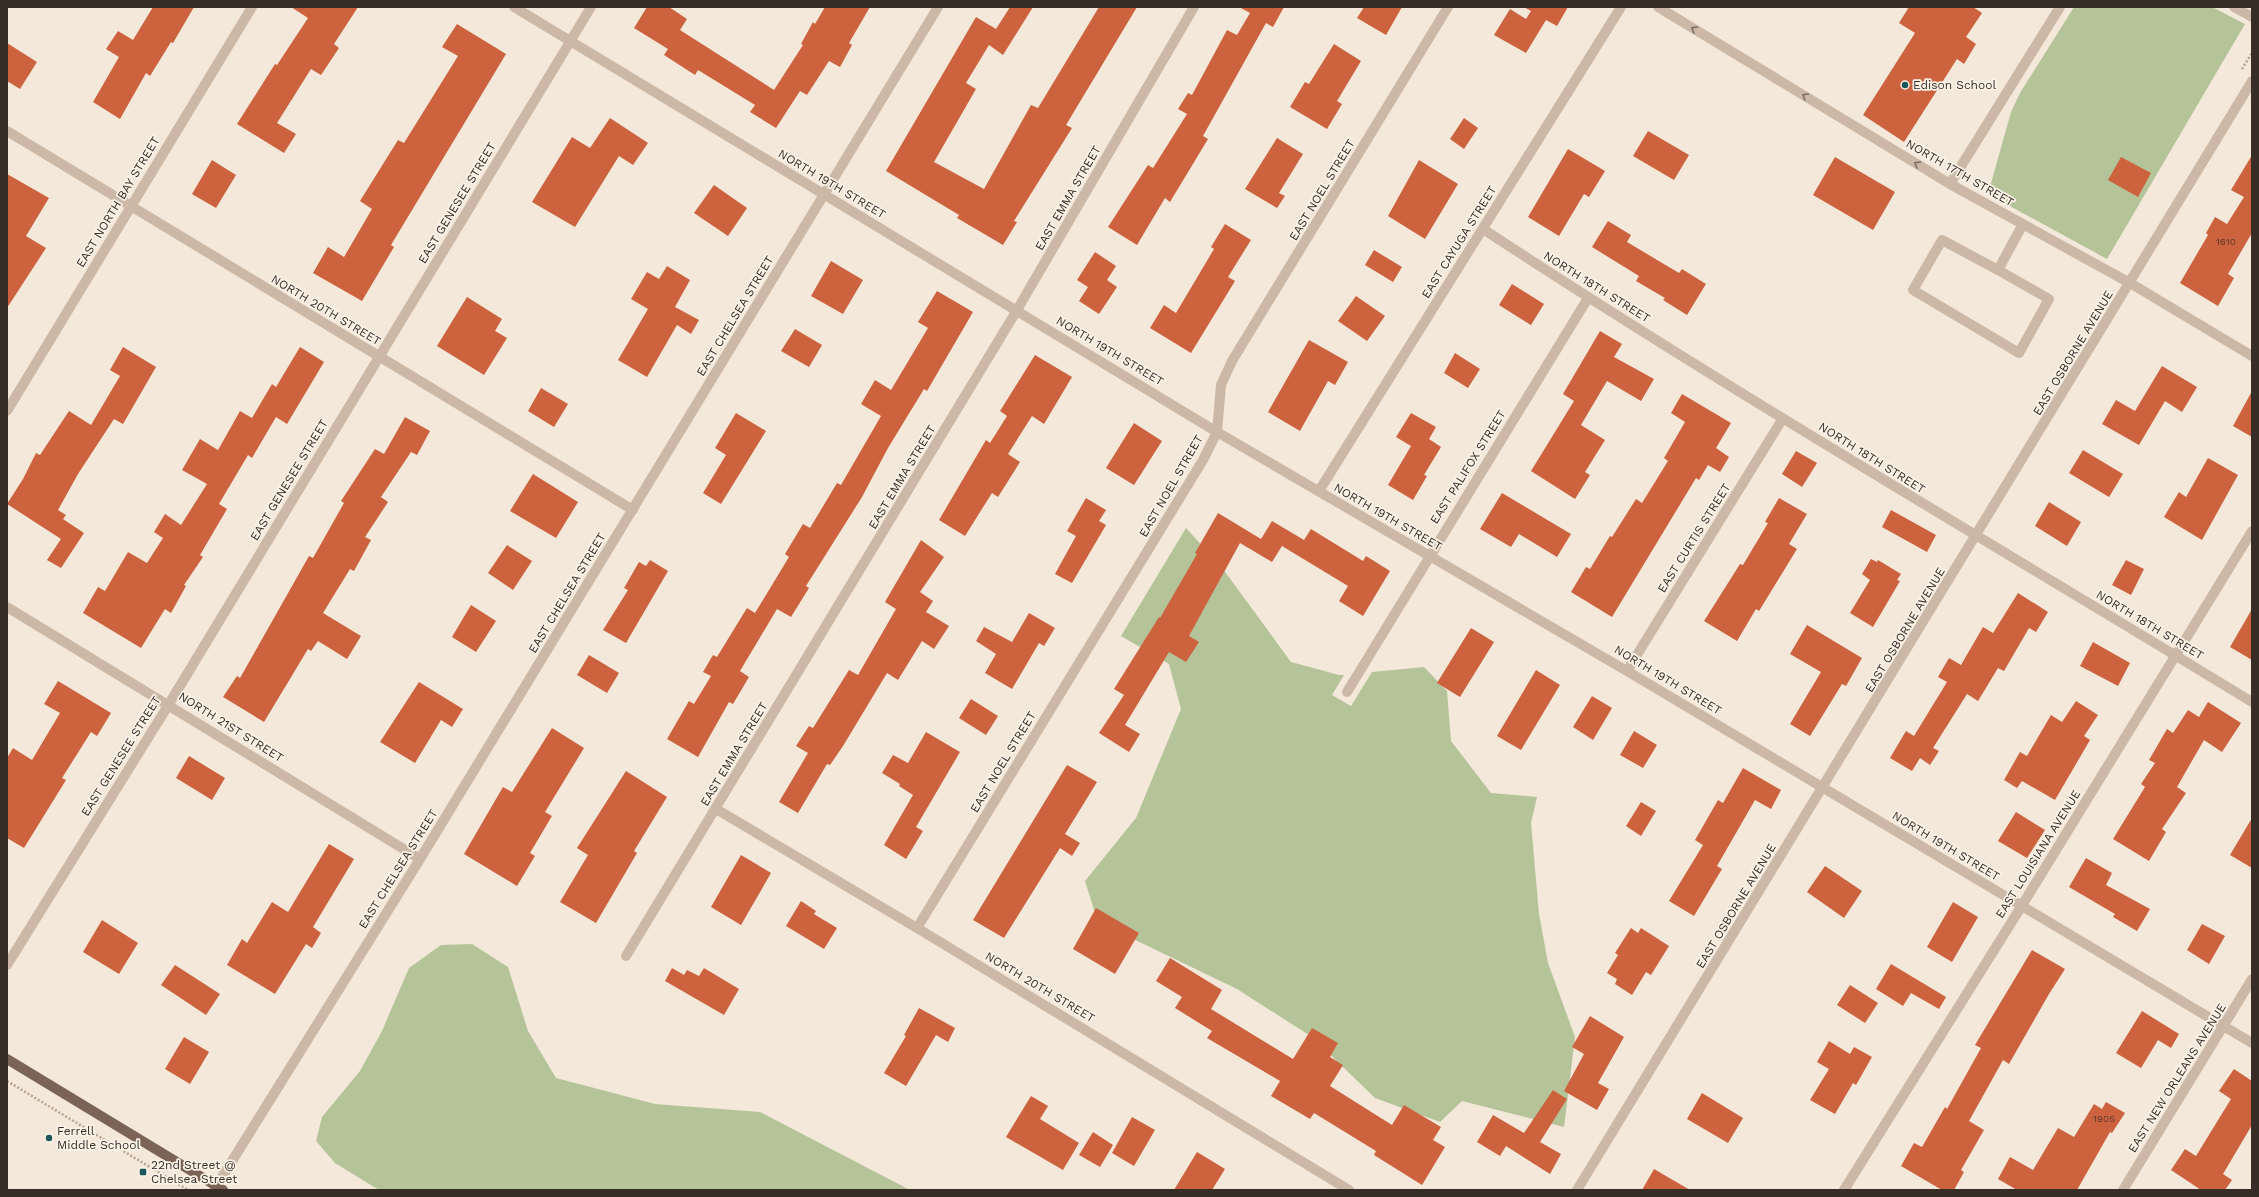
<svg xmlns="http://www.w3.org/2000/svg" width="2259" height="1197" font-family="'Work Sans',sans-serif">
	<rect width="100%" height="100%" fill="#f3e8da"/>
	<path fill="#b5c399" d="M 2074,7 L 2212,7 L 2245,24 L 2107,259 L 1988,194 L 2011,112 L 2020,93 Z
		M 1186,528 L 1223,569 L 1291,662 L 1339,675 L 1344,675 L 1332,695 L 1351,706 L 1372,672 L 1424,667 L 1447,691 L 1451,741 L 1491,793 L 1537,797 L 1531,823 L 1539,914 L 1548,963 L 1575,1037 L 1564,1127 L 1462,1101 L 1440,1122 L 1375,1098 L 1312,1037 L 1237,989 L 1098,922 L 1085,881 L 1136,818 L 1181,709 L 1169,664 L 1121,636 Z
		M 472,944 L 508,967 L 528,1031 L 556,1078 L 655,1104 L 760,1112 L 910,1190 L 379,1190 L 335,1163 L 316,1141 L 322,1117 L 360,1071 L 382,1031 L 409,968 L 441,945 Z"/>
	<path fill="#cd633e" d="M 153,7 L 194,7 L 173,43 L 171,42 L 150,76 L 146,73 L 120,119 L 93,102 L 119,57 L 106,49 L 118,31 L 133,40 Z
		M 291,7 L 358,7 L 334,44 L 339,48 L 321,75 L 311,69 L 277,123 L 296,134 L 284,153 L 237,124 L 275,64 L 277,65 L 308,18 Z
		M 647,7 L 669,7 L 687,19 L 680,30 L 774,90 L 803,45 L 801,44 L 813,22 L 815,24 L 825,7 L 870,7 L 849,43 L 852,45 L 840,67 L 829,61 L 807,95 L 800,91 L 776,128 L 750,112 L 755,105 L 698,70 L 695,75 L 664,55 L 668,49 L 634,28 Z
		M 1010,7 L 1033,7 L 1003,55 L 989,45 L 966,83 L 976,89 L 934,162 L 984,189 L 1031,105 L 1038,108 L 1099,7 L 1137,7 L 1066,125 L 1072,128 L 1014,221 L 1017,222 L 1003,245 L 957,218 L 959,215 L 886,171 L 976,17 L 996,29 Z
		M 1239,7 L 1284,7 L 1273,27 L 1266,23 L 1203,136 L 1208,139 L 1170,202 L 1165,198 L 1137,245 L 1108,227 L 1148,165 L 1153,168 L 1187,114 L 1178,109 L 1188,93 L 1192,95 L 1227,30 L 1237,35 L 1250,13 Z
		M 1364,7 L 1402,7 L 1386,35 L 1357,18 Z
		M 1524,7 L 1568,7 L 1557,26 L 1546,20 L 1526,53 L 1494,35 L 1510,9 L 1526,19 L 1531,11 Z
		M 1909,7 L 1973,7 L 1982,13 L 1966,37 L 1976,44 L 1964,64 L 1957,59 L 1904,142 L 1863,115 L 1915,33 L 1899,23 Z
		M 457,24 L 506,54 L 391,245 L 394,247 L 362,301 L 313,273 L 328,247 L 344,257 L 372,209 L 360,201 L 398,140 L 404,143 L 458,56 L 442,47 Z
		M 7,43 L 37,62 L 20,89 L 7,81 Z
		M 1334,44 L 1361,61 L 1337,101 L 1342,104 L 1327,129 L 1290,107 L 1305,82 L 1309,84 Z
		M 610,118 L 648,143 L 633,165 L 619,156 L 575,227 L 532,202 L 572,137 L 590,148 Z
		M 1464,118 L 1478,128 L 1464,149 L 1450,139 Z
		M 1648,131 L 1689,155 L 1674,180 L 1633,156 Z
		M 1277,138 L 1303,154 L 1279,193 L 1285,196 L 1277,208 L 1245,189 Z
		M 1568,149 L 1605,171 L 1589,197 L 1584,194 L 1559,236 L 1528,217 Z
		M 2252,155 L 2252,233 L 2228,274 L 2234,278 L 2218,306 L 2180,283 L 2208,235 L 2206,233 L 2215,217 L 2227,224 L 2244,197 L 2231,190 Z
		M 1835,157 L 1895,192 L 1873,230 L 1813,195 Z
		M 2121,157 L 2151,173 L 2138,197 L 2108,180 Z
		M 212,160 L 236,175 L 216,208 L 192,194 Z
		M 1419,160 L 1458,184 L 1425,239 L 1388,216 Z
		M 7,174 L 49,198 L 26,236 L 46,248 L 7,308 Z
		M 714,185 L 747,208 L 728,236 L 694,213 Z
		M 1608,221 L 1631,235 L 1627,242 L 1679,273 L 1682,269 L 1706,284 L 1687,315 L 1663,300 L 1665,298 L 1636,281 L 1639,276 L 1592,247 Z
		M 1225,224 L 1251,240 L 1228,277 L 1235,281 L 1191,353 L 1150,328 L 1164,305 L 1176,313 L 1214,249 L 1211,247 Z
		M 1374,250 L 1402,267 L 1393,282 L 1365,265 Z
		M 1095,252 L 1116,266 L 1107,280 L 1117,287 L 1099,314 L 1079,301 L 1088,287 L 1077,280 Z
		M 831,261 L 863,280 L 843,314 L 811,296 Z
		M 667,266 L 690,280 L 675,307 L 699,320 L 691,334 L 677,325 L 647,377 L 618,360 L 648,309 L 631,299 L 647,272 L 659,279 Z
		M 1512,284 L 1544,304 L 1531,325 L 1499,305 Z
		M 937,291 L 973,312 L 927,391 L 924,389 L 888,448 L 862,497 L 806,586 L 809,588 L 791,617 L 777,609 L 740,671 L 749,677 L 733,704 L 729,702 L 698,757 L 667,739 L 689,701 L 694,704 L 711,676 L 703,672 L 713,655 L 717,657 L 747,608 L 755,613 L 789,557 L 785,554 L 803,524 L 810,528 L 837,483 L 841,485 L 881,416 L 861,404 L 875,380 L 891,390 L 928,328 L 918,322 Z
		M 1356,296 L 1385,316 L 1367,341 L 1338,321 Z
		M 467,297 L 502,319 L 495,331 L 507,338 L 484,375 L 437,346 Z
		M 795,329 L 822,345 L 809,367 L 781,351 Z
		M 1600,331 L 1622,344 L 1614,357 L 1654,379 L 1641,401 L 1607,381 L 1581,425 L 1605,440 L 1585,472 L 1590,475 L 1575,499 L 1531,471 L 1574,401 L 1563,394 Z
		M 1309,340 L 1348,362 L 1335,385 L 1328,381 L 1300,431 L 1268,412 Z
		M 123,347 L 156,367 L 123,424 L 114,419 L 78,474 L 58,510 L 66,515 L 63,519 L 84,533 L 61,568 L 47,560 L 61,539 L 7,504 L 23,479 L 36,453 L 40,455 L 69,411 L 91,425 L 120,376 L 110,370 Z
		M 300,347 L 324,362 L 287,424 L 276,417 L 252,458 L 248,455 L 219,504 L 227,509 L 200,555 L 203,557 L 184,585 L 186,586 L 171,613 L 165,609 L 141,648 L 83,613 L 98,587 L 105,591 L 128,552 L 147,563 L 163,538 L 154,532 L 165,514 L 181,525 L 207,484 L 182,470 L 200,439 L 218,450 L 240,411 L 252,418 L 272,384 L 276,387 Z
		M 1455,353 L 1480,369 L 1468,388 L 1444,373 Z
		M 1035,355 L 1072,377 L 1044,424 L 1032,416 L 1008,454 L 1020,462 L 998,497 L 992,493 L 965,536 L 939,520 L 986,440 L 990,443 L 1007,416 L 1000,411 Z
		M 2162,366 L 2197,387 L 2182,412 L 2165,401 L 2139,445 L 2102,424 L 2116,400 L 2135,411 Z
		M 541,388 L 568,404 L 554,427 L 528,411 Z
		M 2252,391 L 2252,437 L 2233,426 Z
		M 1682,394 L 1731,423 L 1716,448 L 1729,457 L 1720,472 L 1708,465 L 1699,480 L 1696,478 L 1612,617 L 1571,592 L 1586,567 L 1590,569 L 1610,536 L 1612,537 L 1636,499 L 1642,503 L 1668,461 L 1664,458 L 1685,422 L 1671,413 Z
		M 736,413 L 766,431 L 721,504 L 703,493 L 726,455 L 715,448 Z
		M 1411,413 L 1436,427 L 1429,439 L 1441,447 L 1424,475 L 1427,476 L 1413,500 L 1388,485 L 1411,446 L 1396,437 Z
		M 405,417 L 430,431 L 417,455 L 411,452 L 381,497 L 388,502 L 365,537 L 371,540 L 354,571 L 350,569 L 323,613 L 361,636 L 347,659 L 318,641 L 311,651 L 308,649 L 264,722 L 223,697 L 237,676 L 240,678 L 309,556 L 313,558 L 344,503 L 341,501 L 375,449 L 384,454 Z
		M 1134,423 L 1162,441 L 1134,485 L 1106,468 Z
		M 2083,450 L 2123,474 L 2109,497 L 2069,473 Z
		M 1796,451 L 1817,463 L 1802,487 L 1782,474 Z
		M 2208,458 L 2238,475 L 2202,540 L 2164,517 L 2179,492 L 2186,497 Z
		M 533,474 L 578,502 L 556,538 L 510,511 Z
		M 1502,493 L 1571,534 L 1557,557 L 1519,534 L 1511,547 L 1480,529 Z
		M 1086,498 L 1106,510 L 1099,521 L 1106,525 L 1072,583 L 1055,574 L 1076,536 L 1067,531 Z
		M 1779,498 L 1807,514 L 1789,544 L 1797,549 L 1759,611 L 1756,609 L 1737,641 L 1704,621 L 1740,564 L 1743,565 L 1768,523 L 1765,522 Z
		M 2049,502 L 2081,522 L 2067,546 L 2035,526 Z
		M 1891,510 L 1936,535 L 1927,552 L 1882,527 Z
		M 1218,513 L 1261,539 L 1272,521 L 1304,540 L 1311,529 L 1363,561 L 1366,556 L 1390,571 L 1363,616 L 1339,601 L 1348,586 L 1282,546 L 1272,562 L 1240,543 L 1189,636 L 1199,642 L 1186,662 L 1169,652 L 1125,725 L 1140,734 L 1129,752 L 1099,733 L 1124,695 L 1114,689 L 1159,617 L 1160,618 L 1197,554 L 1195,553 Z
		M 921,540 L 944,557 L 920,592 L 933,601 L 926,612 L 949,626 L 934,649 L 922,641 L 898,680 L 887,673 L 843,746 L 830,765 L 827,764 L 798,813 L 779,802 L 808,753 L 796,746 L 809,726 L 813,728 L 849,670 L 858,675 L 896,609 L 885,602 Z
		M 507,545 L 532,561 L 513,590 L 488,573 Z
		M 1871,559 L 1877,562 L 1878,560 L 1901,574 L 1897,580 L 1900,581 L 1873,627 L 1850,613 L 1870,580 L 1862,574 Z
		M 650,560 L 668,571 L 626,643 L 603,630 L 628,590 L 624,588 L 639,562 L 646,566 Z
		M 2126,560 L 2144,569 L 2131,595 L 2112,585 Z
		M 2018,593 L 2048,612 L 2036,632 L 2029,628 L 2004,671 L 1998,668 L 1978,701 L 1967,694 L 1933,748 L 1939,751 L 1930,765 L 1920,758 L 1912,771 L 1890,758 L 1906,731 L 1914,736 L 1947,682 L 1938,677 L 1949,658 L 1961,665 L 1983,627 L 1993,633 Z
		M 471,605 L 496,621 L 476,652 L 452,637 Z
		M 2252,609 L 2252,660 L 2230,647 Z
		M 1029,613 L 1055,628 L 1044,646 L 1039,643 L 1012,689 L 985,673 L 996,654 L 976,641 L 984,627 L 1012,642 Z
		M 1807,625 L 1862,658 L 1846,686 L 1842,684 L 1810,736 L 1790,724 L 1821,672 L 1790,654 Z
		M 1471,628 L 1494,642 L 1460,697 L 1437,683 Z
		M 2093,642 L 2130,663 L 2118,686 L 2080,666 Z
		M 589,655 L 619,673 L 607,693 L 577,675 Z
		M 1536,670 L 1560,685 L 1521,750 L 1497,736 Z
		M 58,681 L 111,713 L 97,736 L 91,732 L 62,778 L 66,780 L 24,848 L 7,838 L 7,758 L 13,748 L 32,760 L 60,713 L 44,704 Z
		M 419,682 L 463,709 L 452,727 L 441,720 L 415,763 L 380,742 Z
		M 1592,696 L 1612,708 L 1593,740 L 1573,727 Z
		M 971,699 L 998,716 L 986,735 L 959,718 Z
		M 2076,701 L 2098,715 L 2084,736 L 2090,740 L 2055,800 L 2022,781 L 2017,788 L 2004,780 L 2020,752 L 2027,756 L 2051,715 L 2062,722 Z
		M 2208,702 L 2241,723 L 2222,752 L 2204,740 L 2177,787 L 2186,793 L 2162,829 L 2166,832 L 2149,861 L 2113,839 L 2145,787 L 2141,784 L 2155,763 L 2149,760 L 2167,729 L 2173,733 L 2188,710 L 2199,717 Z
		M 552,728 L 584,748 L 545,812 L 552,816 L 530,853 L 535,856 L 517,886 L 464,854 L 503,787 L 512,792 Z
		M 1634,731 L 1657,745 L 1643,768 L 1620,755 Z
		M 926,732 L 960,752 L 916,827 L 923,831 L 906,859 L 884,845 L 913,795 L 899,786 L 900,784 L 882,773 L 893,755 L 908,763 Z
		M 189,756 L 225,778 L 212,800 L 176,778 Z
		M 1067,765 L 1097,782 L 1065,834 L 1080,843 L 1072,856 L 1060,848 L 1004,938 L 973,920 Z
		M 1743,768 L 1781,790 L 1771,809 L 1755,800 L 1717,866 L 1722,869 L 1694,916 L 1669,901 L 1703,845 L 1695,840 L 1718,800 L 1723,803 Z
		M 626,771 L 667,797 L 634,851 L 637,853 L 596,923 L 560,902 L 588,855 L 577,848 Z
		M 1641,802 L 1656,811 L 1641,836 L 1626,826 Z
		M 2016,812 L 2045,830 L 2027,858 L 1998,841 Z
		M 2252,818 L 2252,868 L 2230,855 Z
		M 329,844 L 354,859 L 313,927 L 321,933 L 312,948 L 306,944 L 275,994 L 227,965 L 242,939 L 247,943 L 272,902 L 288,912 Z
		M 741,855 L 771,873 L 741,925 L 711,907 Z
		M 2086,858 L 2112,873 L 2106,885 L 2150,909 L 2137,931 L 2113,917 L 2115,914 L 2069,887 Z
		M 1825,866 L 1862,891 L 1844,918 L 1807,892 Z
		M 801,901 L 816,911 L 814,914 L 837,928 L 824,949 L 786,926 Z
		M 1953,902 L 1978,917 L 1952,962 L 1927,947 Z
		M 1096,908 L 1139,933 L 1115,974 L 1073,949 Z
		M 102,920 L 138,943 L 119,974 L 83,952 Z
		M 2202,924 L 2225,936 L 2209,964 L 2187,950 Z
		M 1631,928 L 1638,933 L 1641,928 L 1669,946 L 1651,975 L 1646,972 L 1632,995 L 1615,984 L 1617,979 L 1607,973 L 1618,955 L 1615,953 Z
		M 2032,950 L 2065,969 L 2049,994 L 2009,1064 L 2003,1060 L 1969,1121 L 1984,1130 L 1961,1170 L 1964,1172 L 1954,1190 L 1942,1190 L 1901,1166 L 1914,1143 L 1922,1147 L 1945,1107 L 1947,1109 L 1981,1048 L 1975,1045 Z
		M 1170,958 L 1222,990 L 1211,1009 L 1293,1059 L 1312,1028 L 1338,1043 L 1330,1057 L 1343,1065 L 1330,1086 L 1392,1125 L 1404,1105 L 1441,1127 L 1433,1140 L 1445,1147 L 1422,1185 L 1374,1155 L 1376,1151 L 1314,1113 L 1310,1119 L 1271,1096 L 1280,1081 L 1207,1038 L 1212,1031 L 1175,1008 L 1182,997 L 1156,981 Z
		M 1891,964 L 1946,997 L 1939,1009 L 1911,993 L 1903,1006 L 1876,989 Z
		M 175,965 L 220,994 L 206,1015 L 161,985 Z
		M 672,968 L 684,975 L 687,970 L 699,976 L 704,968 L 739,989 L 724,1015 L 665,981 Z
		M 1850,985 L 1878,1003 L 1865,1023 L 1837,1005 Z
		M 919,1008 L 955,1028 L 948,1042 L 936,1035 L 906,1086 L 884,1073 L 906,1036 L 904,1035 Z
		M 2142,1011 L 2179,1034 L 2171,1048 L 2158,1040 L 2141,1068 L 2116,1053 Z
		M 1590,1016 L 1624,1037 L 1598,1083 L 1609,1089 L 1597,1110 L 1564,1091 L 1584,1054 L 1572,1047 Z
		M 184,1037 L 209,1052 L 190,1084 L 165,1069 Z
		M 1829,1041 L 1850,1054 L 1854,1047 L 1872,1057 L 1856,1085 L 1853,1083 L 1835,1114 L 1810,1100 L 1829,1069 L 1817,1062 Z
		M 2234,1069 L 2252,1081 L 2252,1125 L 2223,1174 L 2232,1180 L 2225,1190 L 2201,1190 L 2171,1170 L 2185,1149 L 2196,1156 L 2231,1099 L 2219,1091 Z
		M 1553,1090 L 1567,1099 L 1540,1142 L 1561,1154 L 1550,1174 L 1506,1146 L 1500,1156 L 1477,1142 L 1493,1115 L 1524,1133 Z
		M 1702,1093 L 1743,1118 L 1728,1143 L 1687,1119 Z
		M 1031,1096 L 1048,1106 L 1040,1119 L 1079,1143 L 1063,1170 L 1006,1137 Z
		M 2106,1102 L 2125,1113 L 2112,1133 L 2110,1132 L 2077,1190 L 2017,1190 L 1998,1179 L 2010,1157 L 2033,1170 L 2058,1128 L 2074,1137 L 2094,1104 L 2102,1109 Z
		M 1132,1117 L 1155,1130 L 1134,1166 L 1112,1153 Z
		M 1093,1132 L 1113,1145 L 1100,1167 L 1079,1155 Z
		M 1197,1152 L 1225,1169 L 1212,1190 L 1174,1190 Z
		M 1654,1169 L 1690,1190 L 1642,1190 Z"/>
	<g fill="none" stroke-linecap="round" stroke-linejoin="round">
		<path stroke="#b8a290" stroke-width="2.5" stroke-dasharray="2 2" stroke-linecap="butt" d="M 2242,69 L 2252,53
			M 7,1081 L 188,1190"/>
		<path stroke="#ccb8a6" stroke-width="10" d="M 514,7 L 1217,432 L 1627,671 L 2252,1043
			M 1658,7 L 1950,184 L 2130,283 L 2252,356
			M 2234,7 L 2252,17
			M 7,131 L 633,510
			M 1950,184 L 2060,7
			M 1483,229 C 1734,394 1995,545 2252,702
			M 1998,270 L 1942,240 L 1913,290 L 2019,353 L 2049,299 L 1998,270 L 2023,224
			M 7,411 L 252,7
			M 1319,491 L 1621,7
			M 7,607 L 420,859
			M 1627,671 L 1783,418
			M 1347,692 L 1588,298
			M 716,809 L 917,928 L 1349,1190
			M 917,928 L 1203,460 L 1217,432 L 1221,385 L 1232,361 L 1448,7
			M 626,956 L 1017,310 L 1194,7
			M 7,965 L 169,704 L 591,7
			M 214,1190 L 420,859 L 938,7
			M 1577,1190 L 2252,81
			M 1844,1190 L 2021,907 L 2252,531
			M 2123,1190 L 2252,979"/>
		<path stroke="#7b6357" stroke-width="10" d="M 7,1059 L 223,1190"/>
	</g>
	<defs><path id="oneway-chevron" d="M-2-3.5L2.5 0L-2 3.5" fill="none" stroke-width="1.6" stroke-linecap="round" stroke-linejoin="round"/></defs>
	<g stroke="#7b6b60">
		<use href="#oneway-chevron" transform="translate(1694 29) rotate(-149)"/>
		<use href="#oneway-chevron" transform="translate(1805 96) rotate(-149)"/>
		<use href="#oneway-chevron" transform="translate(1917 164) rotate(-149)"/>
	</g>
	<g fill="#1a575c" stroke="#fbf2e7" stroke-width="1.5">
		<circle cx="1905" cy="85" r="4"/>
		<circle cx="49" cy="1138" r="4"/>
		<rect x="139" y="1168" width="8" height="8" rx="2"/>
	</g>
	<g text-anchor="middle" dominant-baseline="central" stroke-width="3.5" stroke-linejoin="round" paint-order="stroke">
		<g font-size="10" fill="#5d3a2d">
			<text x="2226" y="241">1610</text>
			<text x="2104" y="1118">1905</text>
		</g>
		<g font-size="12" fill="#382c27" stroke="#fbf2e7" text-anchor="start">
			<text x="1913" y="85">Edison School</text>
			<text x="57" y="1131">Ferrell<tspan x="57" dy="14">Middle School</tspan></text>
			<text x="151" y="1165">22nd Street @<tspan x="151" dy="14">Chelsea Street</tspan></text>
		</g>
		<g font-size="12" fill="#382c27" stroke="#fbf2e7">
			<text transform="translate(1960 173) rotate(30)">NORTH 17TH STREET</text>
			<text transform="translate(832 184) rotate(31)">NORTH 19TH STREET</text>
			<text transform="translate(1322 190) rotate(-59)">EAST NOEL STREET</text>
			<text transform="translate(1068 198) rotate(-60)">EAST EMMA STREET</text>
			<text transform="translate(118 202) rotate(-59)">EAST NORTH BAY STREET</text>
			<text transform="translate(457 203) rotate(-59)">EAST GENESEE STREET</text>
			<text transform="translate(1459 242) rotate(-58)">EAST CAYUGA STREET</text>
			<text transform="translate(1597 287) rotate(32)">NORTH 18TH STREET</text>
			<text transform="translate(326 310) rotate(31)">NORTH 20TH STREET</text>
			<text transform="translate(735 316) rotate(-59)">EAST CHELSEA STREET</text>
			<text transform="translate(1110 351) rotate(31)">NORTH 19TH STREET</text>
			<text transform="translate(2073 353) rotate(-59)">EAST OSBORNE AVENUE</text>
			<text transform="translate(1872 458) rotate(32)">NORTH 18TH STREET</text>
			<text transform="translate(1468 467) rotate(-58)">EAST PALIFOX STREET</text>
			<text transform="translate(902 477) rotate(-59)">EAST EMMA STREET</text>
			<text transform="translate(289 480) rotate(-59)">EAST GENESEE STREET</text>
			<text transform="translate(1171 486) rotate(-60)">EAST NOEL STREET</text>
			<text transform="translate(1388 517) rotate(30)">NORTH 19TH STREET</text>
			<text transform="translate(1694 538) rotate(-58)">EAST CURTIS STREET</text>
			<text transform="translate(567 593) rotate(-59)">EAST CHELSEA STREET</text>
			<text transform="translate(2150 625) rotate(31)">NORTH 18TH STREET</text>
			<text transform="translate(1905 630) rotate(-59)">EAST OSBORNE AVENUE</text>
			<text transform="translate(1668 680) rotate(31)">NORTH 19TH STREET</text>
			<text transform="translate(231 727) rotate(32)">NORTH 21ST STREET</text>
			<text transform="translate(734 754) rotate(-59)">EAST EMMA STREET</text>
			<text transform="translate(121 756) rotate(-58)">EAST GENESEE STREET</text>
			<text transform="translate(1003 762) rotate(-59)">EAST NOEL STREET</text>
			<text transform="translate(1946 846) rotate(31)">NORTH 19TH STREET</text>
			<text transform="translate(2038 854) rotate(-58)">EAST LOUISIANA AVENUE</text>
			<text transform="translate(398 869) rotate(-58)">EAST CHELSEA STREET</text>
			<text transform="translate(1736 906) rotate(-59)">EAST OSBORNE AVENUE</text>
			<text transform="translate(1040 987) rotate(31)">NORTH 20TH STREET</text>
			<text transform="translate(2177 1078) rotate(-58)">EAST NEW ORLEANS AVENUE</text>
		</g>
	</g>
	<rect width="2259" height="1197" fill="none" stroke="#382c27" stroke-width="16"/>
</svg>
